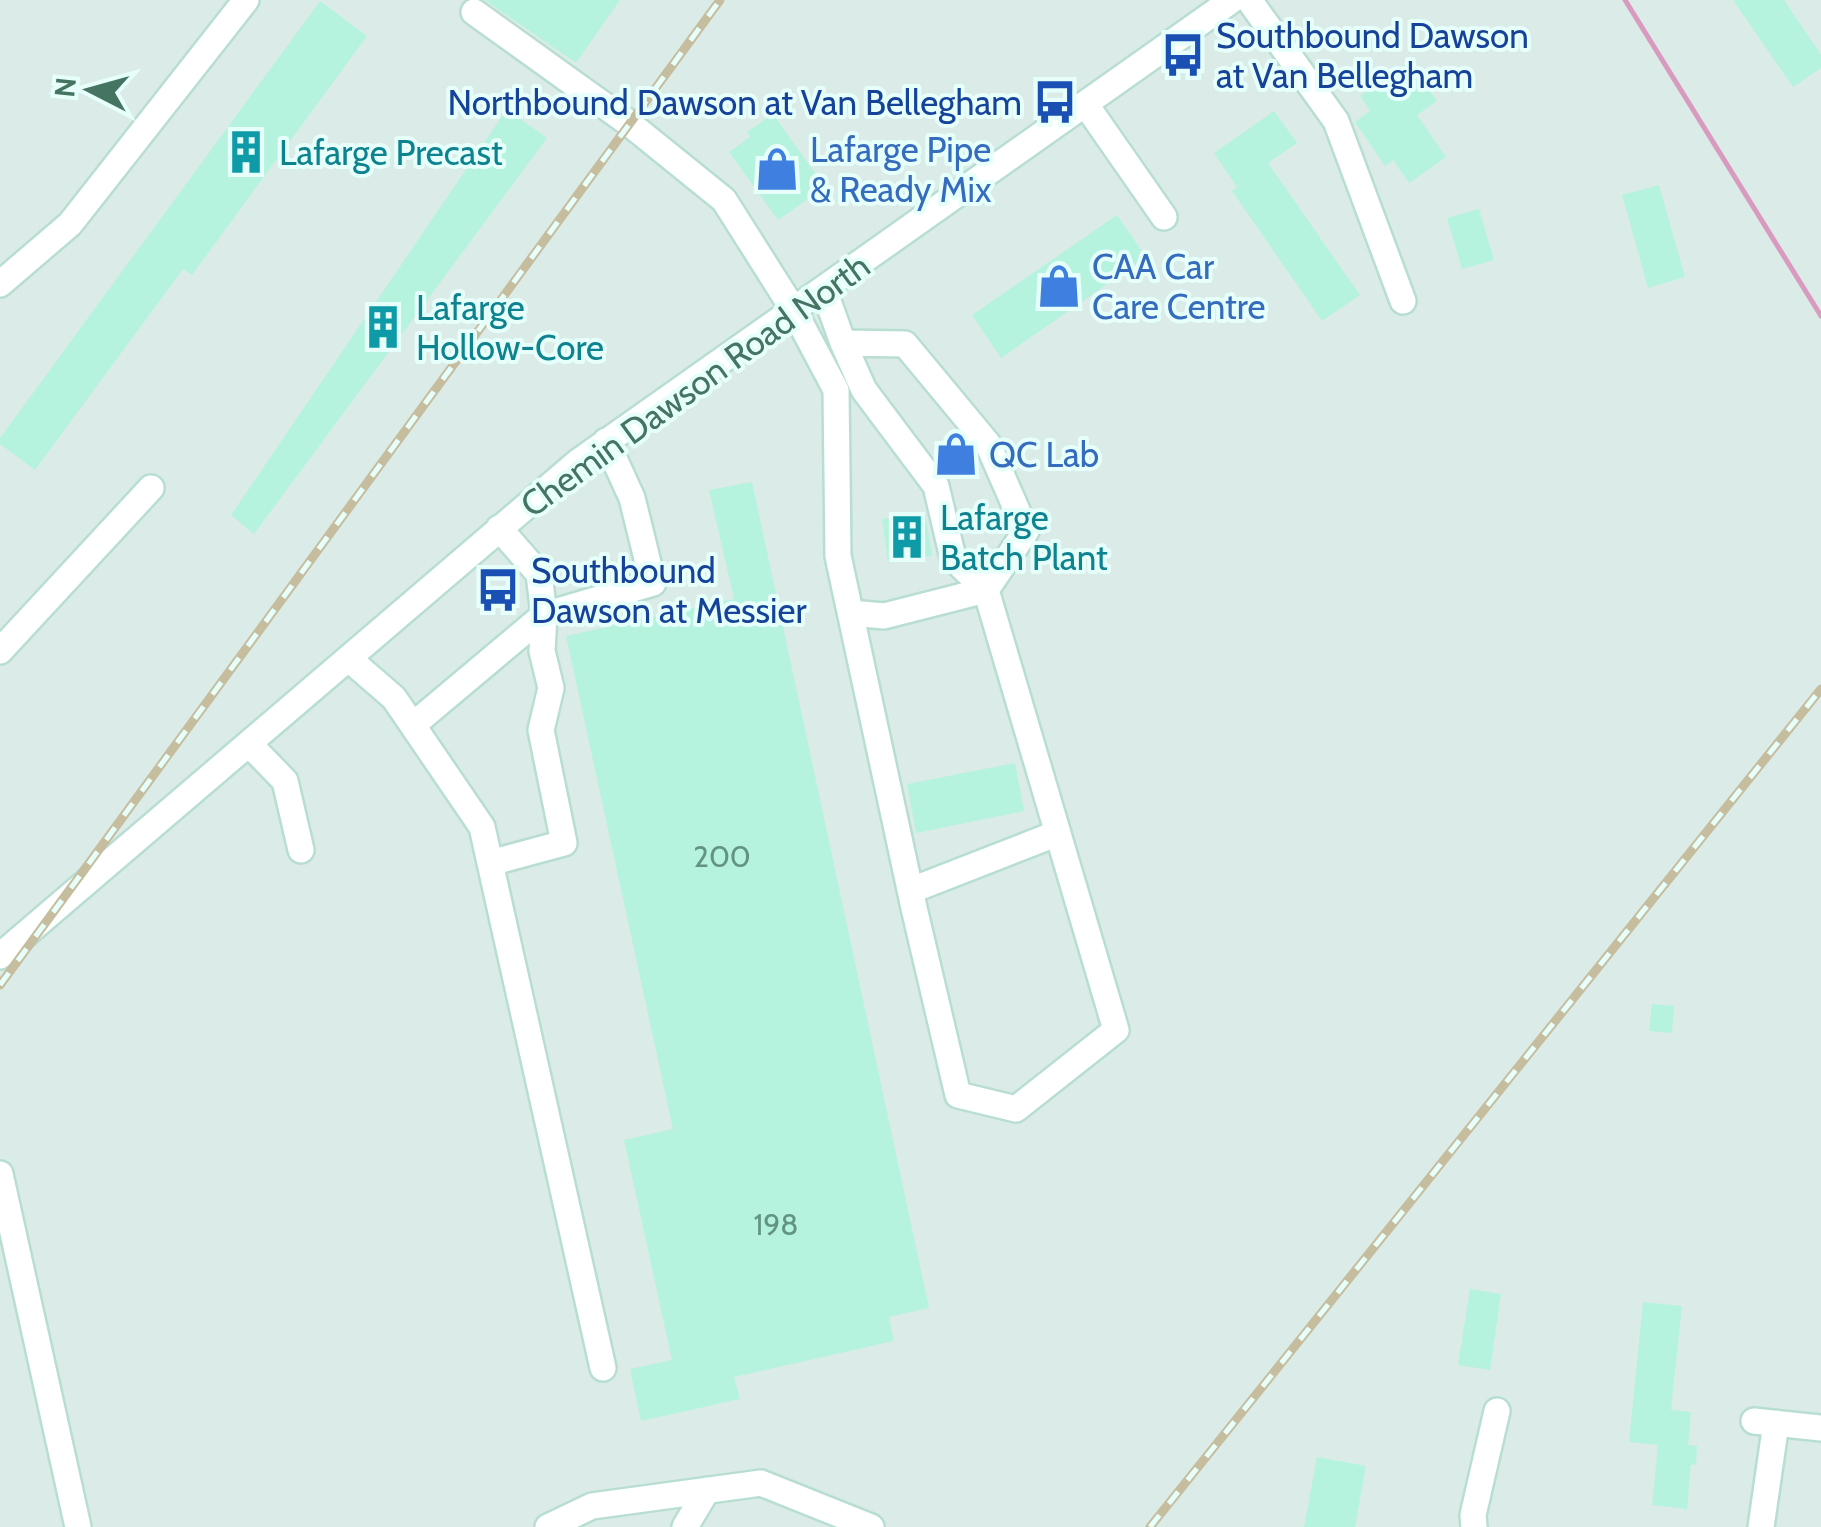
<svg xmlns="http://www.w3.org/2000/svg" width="1821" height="1527" font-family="Cabin,sans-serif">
	<rect width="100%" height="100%" fill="#dffdf9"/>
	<path fill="#dbebe7" d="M 0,0 L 1821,0 L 1821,1527 L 0,1527 Z"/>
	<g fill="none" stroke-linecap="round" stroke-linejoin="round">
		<path stroke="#d99abf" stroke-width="5" d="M 1625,0 L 1821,316"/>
	</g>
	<path fill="#b6f3de" d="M 485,0 L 620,0 L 576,63 Z
		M 1733,0 L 1784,0 L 1821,55 L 1821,68 L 1793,87 Z
		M 320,1 L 367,36 L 192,275 L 183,269 L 35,470 L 0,444 L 0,438 Z
		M 1409,61 L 1437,101 L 1417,115 L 1446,157 L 1409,183 L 1393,160 L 1385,166 L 1355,122 L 1370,111 L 1360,96 Z
		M 507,109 L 547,138 L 254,534 L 231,515 Z
		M 1274,111 L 1297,143 L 1268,163 L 1360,295 L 1322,321 L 1232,191 L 1237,187 L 1214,153 Z
		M 773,114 L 825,187 L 778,220 L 729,152 L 750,137 L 747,132 Z
		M 1659,185 L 1685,277 L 1648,288 L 1622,195 Z
		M 1479,209 L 1494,260 L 1462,269 L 1447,218 Z
		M 1117,215 L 1146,257 L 1001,358 L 972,315 Z
		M 959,434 L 976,458 L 950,475 L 934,452 Z
		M 752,482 L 929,1308 L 889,1317 L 894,1341 L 734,1377 L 740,1399 L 641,1421 L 630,1369 L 672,1360 L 624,1140 L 673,1129 L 566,636 L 734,599 L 709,490 Z
		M 925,512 L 932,556 L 888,562 L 882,519 Z
		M 1015,763 L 1024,811 L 916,833 L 907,784 Z
		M 1652,1004 L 1674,1006 L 1672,1033 L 1649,1031 Z
		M 1470,1289 L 1501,1294 L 1490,1370 L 1458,1365 Z
		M 1643,1302 L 1682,1306 L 1671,1410 L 1691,1412 L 1688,1445 L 1697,1446 L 1696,1465 L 1691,1464 L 1687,1509 L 1652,1505 L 1658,1445 L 1629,1442 Z
		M 1317,1457 L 1366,1466 L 1355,1527 L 1304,1527 Z"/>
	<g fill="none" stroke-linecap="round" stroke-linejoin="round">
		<g stroke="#b8ded4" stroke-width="30">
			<path id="minor" d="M 1249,0 L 1336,121 L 1403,301
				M 474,12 L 630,124 L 724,200 L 793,309 L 836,390 L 838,556 L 914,908 L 958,1095 L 1016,1109 L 1116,1030 L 986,590 L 953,558 L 936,486 L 864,390 L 843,343 L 824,290
				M 1086,105 L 1164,217
				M 0,284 L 70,224 L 246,0
				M 843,343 L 905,344 L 988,444 L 1026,531 L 986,590 L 884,616 L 851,613
				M 0,651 L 151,488
				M 349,659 L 394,698 L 482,827 L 603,1368
				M 413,725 L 544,615 L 653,583 L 632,498 L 606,441
				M 249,744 L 285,781 L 301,850
				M 490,863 L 564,843 L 541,730 L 551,688 L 542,651 L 544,615 L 539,574 L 499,528
				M 912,890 L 1058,833
				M 0,956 L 578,462 L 1232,0
				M 0,1174 L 78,1527
				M 1754,1421 L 1821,1428
				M 548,1527 L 592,1506 L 761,1483 L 871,1527
				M 685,1527 L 707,1490
				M 1474,1527 L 1473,1515 L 1497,1411
				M 1761,1527 L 1776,1423"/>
		</g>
		<use href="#minor" stroke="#fff" stroke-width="25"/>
		<g stroke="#c6bd9f" stroke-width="9">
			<path id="rail" d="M 0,985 L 720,0
				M 1150,1527 L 1821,689"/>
		</g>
		<use href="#rail" stroke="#e6fffb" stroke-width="5" stroke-dasharray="15" stroke-linecap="butt"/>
	</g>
	<defs>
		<g id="bus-bare" transform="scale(3.45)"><path d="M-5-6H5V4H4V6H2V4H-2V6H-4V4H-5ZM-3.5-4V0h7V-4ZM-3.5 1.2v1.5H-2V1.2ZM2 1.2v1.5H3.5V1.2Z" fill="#1a4fb4" stroke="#e6fffb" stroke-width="2.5" paint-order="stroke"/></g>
		<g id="building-bare" transform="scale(3.45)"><path d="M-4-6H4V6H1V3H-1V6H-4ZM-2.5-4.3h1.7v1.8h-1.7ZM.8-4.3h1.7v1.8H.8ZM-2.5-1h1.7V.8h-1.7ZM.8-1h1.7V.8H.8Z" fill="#0f9aa8" stroke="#e6fffb" stroke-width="2.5" paint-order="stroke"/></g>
		<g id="shop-bare" transform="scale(3.45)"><path d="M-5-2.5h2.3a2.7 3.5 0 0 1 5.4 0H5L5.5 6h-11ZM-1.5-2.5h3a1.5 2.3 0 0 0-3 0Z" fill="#3f7fe0" stroke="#e6fffb" stroke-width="2.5" paint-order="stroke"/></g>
	</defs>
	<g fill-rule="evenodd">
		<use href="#bus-bare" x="1183" y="55"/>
		<use href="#bus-bare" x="1055" y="102"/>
		<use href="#building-bare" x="246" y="152"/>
		<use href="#shop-bare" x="777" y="169"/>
		<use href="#shop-bare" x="1059" y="286"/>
		<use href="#building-bare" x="383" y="327"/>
		<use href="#shop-bare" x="956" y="454"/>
		<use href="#building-bare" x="907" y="537"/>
		<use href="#bus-bare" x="498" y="590"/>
	</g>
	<g text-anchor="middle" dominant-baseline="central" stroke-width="8" stroke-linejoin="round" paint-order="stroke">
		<g font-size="30" fill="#629481">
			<text x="722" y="856">200</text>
			<text x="776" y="1224">198</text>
		</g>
		<g font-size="35" fill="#164399" stroke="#e6fffb" text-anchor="start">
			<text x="1216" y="35">Southbound Dawson<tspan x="1216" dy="40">at Van Bellegham</tspan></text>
			<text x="1022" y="102" text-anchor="end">Northbound Dawson at Van Bellegham</text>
			<text x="531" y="570">Southbound<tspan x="531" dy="40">Dawson at Messier</tspan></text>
		</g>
		<g font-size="35" fill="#366cbe" stroke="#e6fffb" text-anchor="start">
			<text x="810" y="149">Lafarge Pipe<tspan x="810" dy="40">&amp; Ready Mix</tspan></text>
			<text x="1092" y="266">CAA Car<tspan x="1092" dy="40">Care Centre</tspan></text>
			<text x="989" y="454">QC Lab</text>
		</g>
		<g font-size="35" fill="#0d838f" stroke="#e6fffb" text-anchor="start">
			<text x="279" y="152">Lafarge Precast</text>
			<text x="416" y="307">Lafarge<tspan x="416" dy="40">Hollow-Core</tspan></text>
			<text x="940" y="517">Lafarge<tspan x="940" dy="40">Batch Plant</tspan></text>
		</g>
		<g font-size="35" fill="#467462" stroke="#e6fffb">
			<text transform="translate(695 385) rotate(-36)">Chemin Dawson Road North</text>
		</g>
	</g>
	<g transform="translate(90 90) rotate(276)" stroke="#e6fffb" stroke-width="8" paint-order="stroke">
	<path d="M0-8L18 38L0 25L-18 38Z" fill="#467462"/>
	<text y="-15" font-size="28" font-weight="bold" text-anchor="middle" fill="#467462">N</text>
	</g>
</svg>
